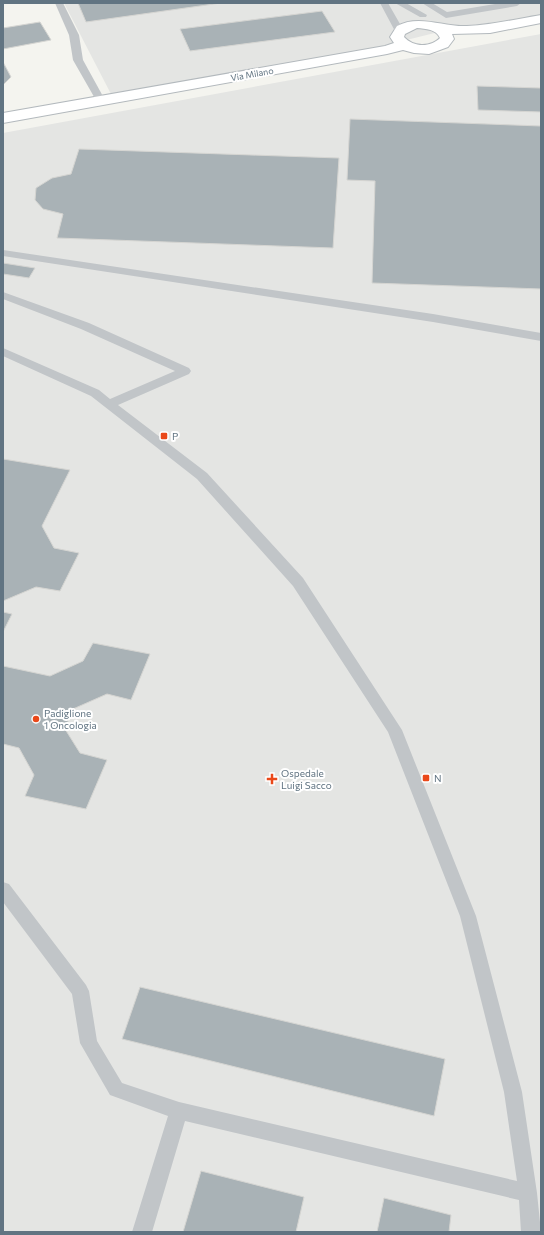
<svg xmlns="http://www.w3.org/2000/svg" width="544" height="1235" font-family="Commissioner,sans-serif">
	<rect width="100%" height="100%" fill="#f4f4ef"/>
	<path fill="#e4e5e3" d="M 64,3 L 541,3 L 541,15 L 455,28 L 382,46 L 112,96 Z
		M 541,34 L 541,1232 L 3,1232 L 3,133 Z"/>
	<path fill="#a9b2b6" stroke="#d5d5d2" d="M 78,3 L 221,3 L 86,22 Z
		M 322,11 L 335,32 L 190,51 L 180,29 Z
		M 40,22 L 51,40 L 3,49 L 3,28 Z
		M 3,62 L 11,77 L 3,85 Z
		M 477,86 L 541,88 L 541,112 L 478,110 Z
		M 350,119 L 541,126 L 541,289 L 372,283 L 375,181 L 347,180 Z
		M 79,149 L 339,158 L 333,248 L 57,238 L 63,214 L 43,209 L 35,200 L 36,188 L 52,178 L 71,174 Z
		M 3,263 L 35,268 L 29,278 L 3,274 Z
		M 3,459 L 70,470 L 42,526 L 54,548 L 79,553 L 60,591 L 36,587 L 3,601 Z
		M 3,612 L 12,614 L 3,632 Z
		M 93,643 L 150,654 L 131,700 L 107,694 L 73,709 L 65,729 L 80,753 L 107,760 L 86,809 L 25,796 L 34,775 L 19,748 L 3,744 L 3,666 L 50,676 L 83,661 Z
		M 140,987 L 445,1059 L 434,1116 L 122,1039 Z
		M 201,1171 L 304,1197 L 296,1232 L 183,1232 Z
		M 384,1198 L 451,1215 L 449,1232 L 377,1232 Z"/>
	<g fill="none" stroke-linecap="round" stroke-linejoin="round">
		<g stroke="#b3b9bd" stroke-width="2">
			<path id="secondary" d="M 541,15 L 541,23 L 490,33 L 452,34 L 454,39 L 448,47 L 429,54 L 414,53 L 403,50 L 387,54 L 3,123 L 3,113 L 385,46 L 394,43 L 390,37 L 397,26 C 419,14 443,27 467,26 C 492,25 516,19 541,15 ZM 417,28 C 426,29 436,29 440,38 C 430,48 413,47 404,37 L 405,34 Z"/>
		</g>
		<path fill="#c1c5c8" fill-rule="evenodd" d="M 55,3 L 63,3 L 79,35 L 83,60 L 105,100 L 103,102 L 97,102 L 73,60 L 69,35 Z
			M 380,3 L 388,3 L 404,31 L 402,33 L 396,33 Z
			M 395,3 L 406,3 L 427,15 L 426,17 L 420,17 Z
			M 422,3 L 432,3 L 447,12 L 501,3 L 521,3 L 517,6 L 446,18 Z
			M 3,250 L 433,314 L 541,333 L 541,341 L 433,322 L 3,256 Z
			M 3,292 L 89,323 L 189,368 L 191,371 L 189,374 L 118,405 L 207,473 L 303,578 L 402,730 L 476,916 L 522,1092 L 537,1193 L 541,1232 L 521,1232 L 519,1200 L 185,1121 L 152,1232 L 132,1232 L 168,1116 L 110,1095 L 80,1043 L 72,994 L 3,902 L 3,882 L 9,884 L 86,985 L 89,991 L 97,1041 L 122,1083 L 179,1102 L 517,1181 L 504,1092 L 460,916 L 388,732 L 293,586 L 197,479 L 91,396 L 3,356 L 3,348 L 99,390 L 110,399 L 175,371 L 81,329 L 3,299 Z"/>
		<use href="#secondary" fill="#fff" fill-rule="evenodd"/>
	</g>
	<g fill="#ea4819" stroke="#fff" stroke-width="1.5">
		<rect x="160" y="432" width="8" height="8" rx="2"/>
		<circle cx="36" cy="719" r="4"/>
		<rect x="422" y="774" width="8" height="8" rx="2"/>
		<path d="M270 773h4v4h4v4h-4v4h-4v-4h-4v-4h4z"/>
	</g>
	<g text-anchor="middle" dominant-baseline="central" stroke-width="4" stroke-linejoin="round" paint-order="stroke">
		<g font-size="9" fill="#617482" stroke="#fff">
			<text transform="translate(252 74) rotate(-10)">Via Milano</text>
		</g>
		<g font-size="10" fill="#617482" stroke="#fff" text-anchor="start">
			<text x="172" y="436">P</text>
			<text x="44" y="713">Padiglione<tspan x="44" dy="12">1 Oncologia</tspan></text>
			<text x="281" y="773">Ospedale<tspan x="281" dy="12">Luigi Sacco</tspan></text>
			<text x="434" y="778">N</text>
		</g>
	</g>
	<rect width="544" height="1235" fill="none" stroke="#617482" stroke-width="8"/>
</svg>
